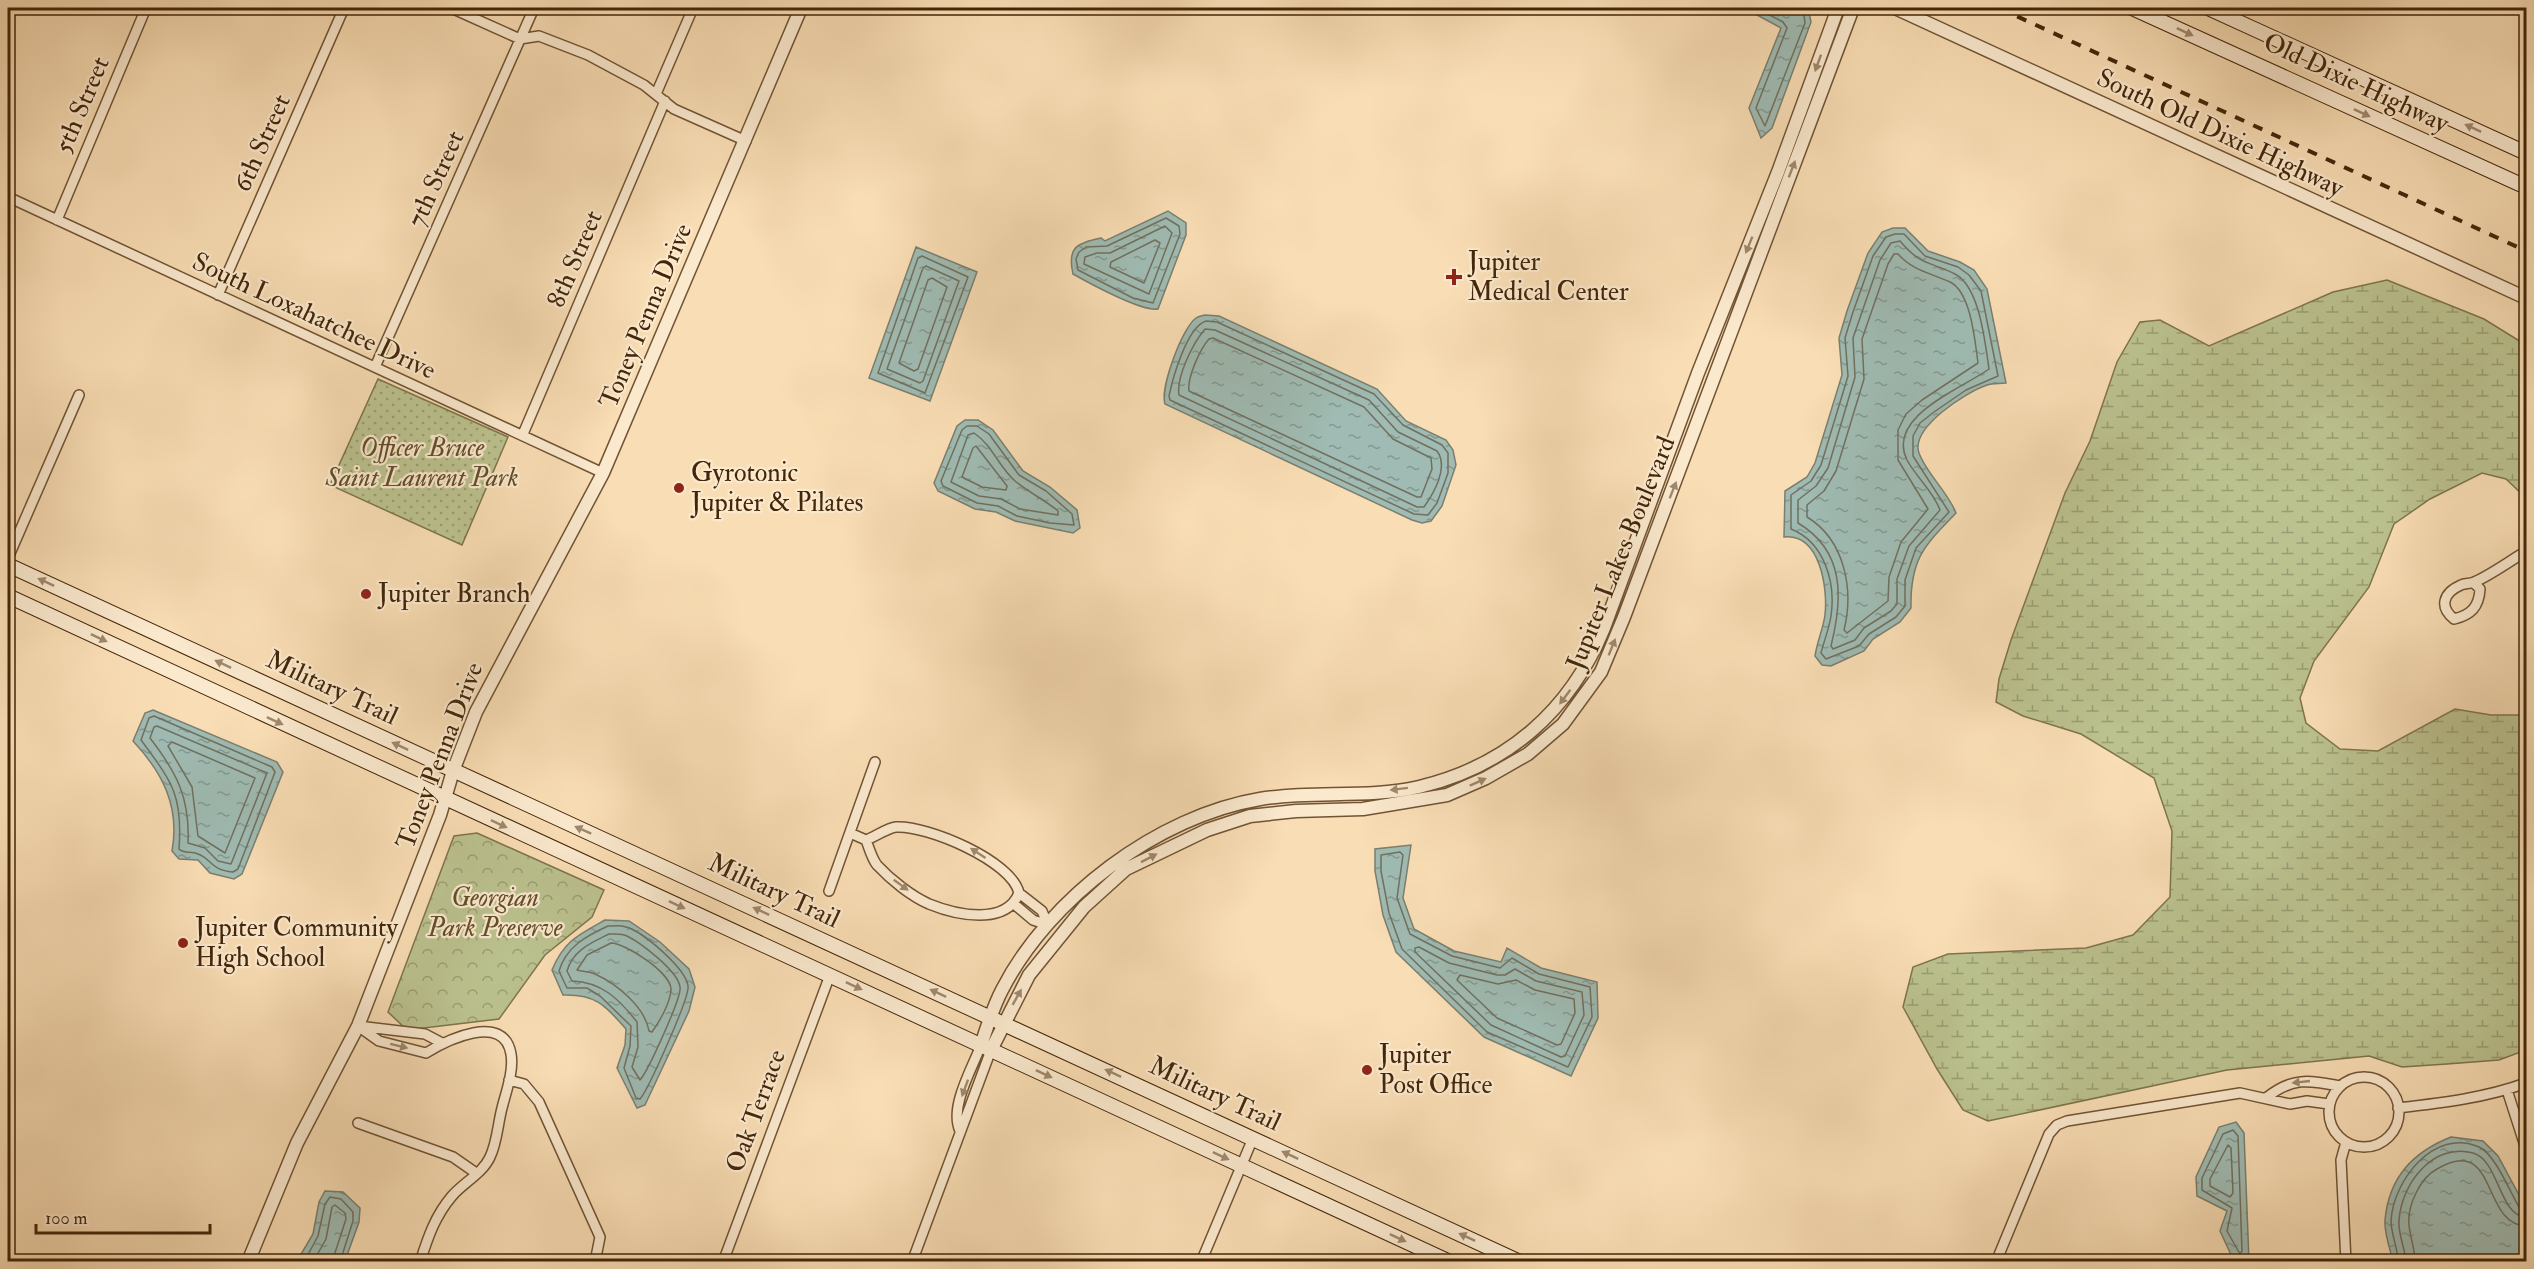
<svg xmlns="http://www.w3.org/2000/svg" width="2534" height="1269" font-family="'IM FELL Double Pica',serif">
	<defs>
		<pattern id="grass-dots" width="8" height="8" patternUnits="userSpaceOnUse" patternTransform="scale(1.5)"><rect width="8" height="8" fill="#bbc28f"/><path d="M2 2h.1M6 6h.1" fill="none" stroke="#9a9d73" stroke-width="1.8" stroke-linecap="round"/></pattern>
		<pattern id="forest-crowns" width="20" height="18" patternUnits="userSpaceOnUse" patternTransform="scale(1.5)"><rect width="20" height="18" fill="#bbc28f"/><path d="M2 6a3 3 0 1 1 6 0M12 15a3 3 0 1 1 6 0" fill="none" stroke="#9a9d73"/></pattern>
		<pattern id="wetland-marsh" width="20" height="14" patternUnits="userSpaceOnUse" patternTransform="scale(1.5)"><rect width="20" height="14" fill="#bbc28f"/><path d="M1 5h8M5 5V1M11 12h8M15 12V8" fill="none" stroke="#9a9d73"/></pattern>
		<pattern id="water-ripples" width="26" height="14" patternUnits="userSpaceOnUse" patternTransform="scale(1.5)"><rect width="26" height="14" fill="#9fbbb3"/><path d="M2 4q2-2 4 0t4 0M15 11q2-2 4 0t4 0" fill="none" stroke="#839890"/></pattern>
	</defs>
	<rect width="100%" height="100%" fill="#f9ddb4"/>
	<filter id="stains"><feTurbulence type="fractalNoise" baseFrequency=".00333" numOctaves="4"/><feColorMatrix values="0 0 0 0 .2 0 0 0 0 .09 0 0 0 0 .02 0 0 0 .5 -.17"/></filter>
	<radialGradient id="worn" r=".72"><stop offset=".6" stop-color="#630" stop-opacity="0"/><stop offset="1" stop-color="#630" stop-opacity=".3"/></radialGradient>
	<path fill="url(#grass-dots)" stroke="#7f744c" stroke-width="1.5" d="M 378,379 L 508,437 L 462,545 L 330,485 Z"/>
	<path fill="url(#forest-crowns)" stroke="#7f744c" stroke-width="1.5" d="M 477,833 L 604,890 L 592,917 L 545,955 L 499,1019 L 407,1030 L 388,1012 L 454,836 Z"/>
	<path fill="url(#wetland-marsh)" stroke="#7f744c" stroke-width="1.5" d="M 2387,280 L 2484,319 L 2526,345 L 2526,498 L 2506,479 L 2482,473 L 2430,499 L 2394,524 L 2369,587 L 2314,661 L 2300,698 L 2306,723 L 2340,749 L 2378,751 L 2455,709 L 2491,715 L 2526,715 L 2526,1050 L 2499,1060 L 2447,1064 L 2402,1067 L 2369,1056 L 2227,1070 L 1988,1121 L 1963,1110 L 1937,1069 L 1903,1007 L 1913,967 L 1948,954 L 2086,948 L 2133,935 L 2170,897 L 2172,831 L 2154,778 L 2081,734 L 2023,716 L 1996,702 L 1999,679 L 2011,640 L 2065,493 L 2090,441 L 2117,362 L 2140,322 L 2160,320 L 2209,346 L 2333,292 Z"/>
	<path fill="url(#water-ripples)" stroke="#7a7f6f" stroke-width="1.5" d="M 1744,8 L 1808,8 L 1811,22 L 1772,128 L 1761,138 L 1749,108 L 1781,28 Z
		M 1168,211 L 1186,223 L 1186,235 L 1158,309 C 1142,312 1089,283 1073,274 C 1067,248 1076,243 1101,238 L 1105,241 Z
		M 1893,228 L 1905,228 L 1928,251 L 1960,262 L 1974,270 L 1987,289 L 2006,383 C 2000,384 1993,383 1987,385 C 1966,392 1910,428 1919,453 C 1926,473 1948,492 1956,513 C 1924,546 1910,559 1911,608 L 1900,622 L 1873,639 L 1864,651 L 1831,666 L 1822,665 L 1815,656 C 1817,642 1823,629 1825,615 C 1828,588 1820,533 1784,537 L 1785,491 L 1807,477 L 1815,463 L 1842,375 L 1839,338 L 1847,311 L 1868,253 L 1882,232 Z
		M 916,247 L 977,272 L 930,401 L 869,378 Z
		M 1205,315 L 1219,316 L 1377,389 L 1406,421 L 1446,440 L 1453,450 L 1456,465 L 1442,506 L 1431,521 L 1422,523 L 1412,520 L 1165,404 C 1160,388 1182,328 1196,318 C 1199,316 1202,316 1205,315 Z
		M 965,420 L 978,420 L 993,430 L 1023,471 L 1050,487 L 1077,510 L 1080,528 L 1073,533 L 1015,521 L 996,512 L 975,509 L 938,491 L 934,483 L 957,426 Z
		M 153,710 L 277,762 L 283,772 L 242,874 L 234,879 L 210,873 L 198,860 L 179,859 L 172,851 C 180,807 163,773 133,741 L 145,713 Z
		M 1411,845 L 1403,898 L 1414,929 L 1454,951 L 1501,962 L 1507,948 L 1541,968 L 1597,982 L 1598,1018 L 1571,1076 L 1484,1037 L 1396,952 L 1383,915 L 1375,871 L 1375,849 Z
		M 605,920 L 629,921 L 660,942 L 689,969 L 695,987 L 689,1011 L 645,1105 L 637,1108 L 617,1068 L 625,1045 L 626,1029 C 605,1005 596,994 563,995 L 552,970 C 564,941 578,935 605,920 Z
		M 2236,1122 L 2244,1133 L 2249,1261 L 2234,1261 L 2220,1231 L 2227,1211 L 2197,1196 L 2196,1177 L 2219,1127 Z
		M 2451,1137 L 2483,1141 L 2498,1156 L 2526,1208 L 2526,1261 L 2393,1261 C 2390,1249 2384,1233 2385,1220 C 2389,1177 2413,1152 2451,1137 Z
		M 325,1191 L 343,1192 L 360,1208 L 359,1222 L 345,1261 L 297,1261 L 313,1234 L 319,1202 Z"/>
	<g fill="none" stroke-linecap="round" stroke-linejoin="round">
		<path stroke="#71705e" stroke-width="1.5" d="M 1756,8 L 1783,22 L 1787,28 L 1756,108 L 1765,126 L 1805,23 L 1803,8
			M 1166,218 L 1179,226 L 1180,234 L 1153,303 L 1133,298 L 1078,270 L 1076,259 L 1079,252 L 1086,247 L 1107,246 Z
			M 1165,226 L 1172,233 L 1149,294 L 1084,264 L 1085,257 L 1097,253 L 1110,253 Z
			M 1895,234 L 1904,234 L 1925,256 L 1958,267 L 1969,275 L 1981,291 L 1998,376 L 1966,390 L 1934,412 L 1920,423 L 1913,436 L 1913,456 L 1949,512 L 1916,548 L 1905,580 L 1905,606 L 1896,617 L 1869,634 L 1859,646 L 1826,659 L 1821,653 C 1824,641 1829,629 1831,616 C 1836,582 1824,542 1791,529 L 1791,495 L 1811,481 L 1821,465 L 1848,376 L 1845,338 L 1853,312 L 1873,256 L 1886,237 Z
			M 1155,240 L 1160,243 L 1144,283 L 1110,267 L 1111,262 Z
			M 1900,241 C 1921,266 1929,261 1955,274 C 1980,287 1985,343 1989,369 C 1965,387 1885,416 1907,460 C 1916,477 1934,492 1940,510 L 1909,546 L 1897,579 L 1897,604 L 1891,611 L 1864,628 L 1855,640 L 1833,649 L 1831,646 C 1843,598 1845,551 1798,523 L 1798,500 L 1816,486 L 1828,468 L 1855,377 L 1853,338 L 1880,260 L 1891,243 Z
			M 1894,254 L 1898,254 C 1913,271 1931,273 1950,282 C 1971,292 1975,341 1978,363 L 1922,400 L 1906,414 L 1898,430 L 1898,460 L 1928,509 L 1901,542 L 1889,577 L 1888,601 L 1847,633 L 1844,630 C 1854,590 1845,540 1807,517 L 1807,505 L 1824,491 L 1836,471 L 1864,379 L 1862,339 L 1888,264 Z
			M 922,256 L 968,277 L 925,393 L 878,373 L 918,258 Z
			M 926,266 L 959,281 L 923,381 L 920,383 L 887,369 L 923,268 Z
			M 932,278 L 947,287 L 918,369 L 914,371 L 899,363 L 928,280 Z
			M 1206,321 L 1217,322 L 1374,394 L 1403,425 L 1442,445 L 1448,453 L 1448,473 L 1437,503 L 1428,515 L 1414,514 L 1170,400 L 1169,396 C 1173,377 1187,327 1206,321 Z
			M 1205,329 L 1215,330 L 1369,400 L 1398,432 L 1437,451 C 1449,467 1434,493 1424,507 L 1417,507 L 1179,395 C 1176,377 1193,343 1205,329 Z
			M 1213,338 L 1364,407 L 1393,439 L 1431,458 L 1432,469 L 1421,497 L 1417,497 L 1189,391 C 1187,378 1200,349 1209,339 Z
			M 967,426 L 977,426 L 989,434 L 1019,475 L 1046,491 L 1072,514 L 1074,525 L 1050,523 L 1017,516 L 998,506 L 977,503 L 943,486 L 941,481 L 962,430 Z
			M 974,433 C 992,445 999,467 1015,481 C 1028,492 1045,500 1058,511 L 1058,515 L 1020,509 L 1001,499 L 979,496 L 951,482 L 968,435 Z
			M 976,446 L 1007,486 L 1006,490 L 982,487 L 962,477 L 973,448 Z
			M 154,716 L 272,767 L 275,772 L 238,869 L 233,872 C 210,870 212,859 198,854 C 191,851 184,854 179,849 C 183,795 172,782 141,740 L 149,718 Z
			M 157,726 L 267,773 L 231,864 L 218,861 L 205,848 L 188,843 C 190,798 177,773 150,738 L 154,727 Z
			M 172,742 L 255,778 L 225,853 L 198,836 L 192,787 L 168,746 Z
			M 1400,852 L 1403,855 L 1397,898 L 1410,934 L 1452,956 L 1500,968 L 1512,958 L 1539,974 L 1590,987 L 1592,1017 L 1568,1067 L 1487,1032 L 1402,949 L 1389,913 L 1381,871 L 1381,855 Z
			M 608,926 C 613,926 621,925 626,927 C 643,931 686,969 688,986 C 690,997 648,1090 640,1099 L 636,1098 L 624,1068 L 630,1046 L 631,1026 L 600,996 L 587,988 L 567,988 L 559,971 C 566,947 586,936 608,926 Z
			M 609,934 C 615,934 622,933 627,936 C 641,943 678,971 680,987 C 682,997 648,1071 640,1080 L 632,1067 L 638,1047 L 637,1022 C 619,999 602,982 572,981 L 567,971 C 573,950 591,943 609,934 Z
			M 611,943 C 625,943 672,973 671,990 C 670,1003 660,1021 652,1032 L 649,1031 C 645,1007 617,984 595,974 C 589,971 583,972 577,970 L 587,955 Z
			M 1419,947 L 1449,963 L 1497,975 L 1505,975 L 1515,969 L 1536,981 L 1582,992 L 1584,1015 L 1565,1056 L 1561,1057 L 1491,1025 L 1415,952 L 1415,948 Z
			M 1460,975 L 1498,984 L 1516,980 L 1535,990 L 1574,999 L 1575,1013 L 1561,1044 L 1557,1045 L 1497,1018 L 1457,980 Z
			M 2233,1130 L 2238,1136 L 2242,1251 L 2240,1254 L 2227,1231 L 2232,1208 L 2202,1190 L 2202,1178 L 2223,1134 Z
			M 2228,1145 L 2231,1148 L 2233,1193 L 2230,1197 L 2210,1186 L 2210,1179 Z
			M 304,1262 L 318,1236 L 325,1204 L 330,1197 L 341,1199 L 353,1212 L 353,1221 L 340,1262
			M 313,1262 L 326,1239 L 332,1207 L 335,1205 L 345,1213 L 346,1219 L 332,1262
			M 2398,1262 C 2398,1248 2391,1234 2391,1221 C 2393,1181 2434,1127 2479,1147 C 2495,1154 2510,1192 2519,1207 L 2526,1210
			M 2406,1262 C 2405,1248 2398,1234 2399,1221 C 2401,1184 2433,1142 2473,1153 C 2499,1160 2499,1216 2526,1217
			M 2415,1262 C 2415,1249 2410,1237 2409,1225 C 2407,1206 2420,1178 2437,1169 C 2498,1133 2481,1225 2526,1226"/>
		<g stroke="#705434" stroke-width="12">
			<path id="minor" d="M 451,8 L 520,39 L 539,36 L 588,55 L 644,85 L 674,109 L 746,141
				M 656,94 L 693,8
				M 8,197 L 603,473
				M 57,220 L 146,8
				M 218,295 L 344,8
				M 375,367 L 534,8
				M 523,434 L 665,101
				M 8,558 L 79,395
				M 2474,583 L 2480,589 C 2479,607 2471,615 2454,619 C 2439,607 2443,593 2461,585 C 2465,583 2470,584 2474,582 C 2486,578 2515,558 2526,551
				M 850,833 L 866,840 C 869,848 872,859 877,865 C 891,880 911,896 929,904 C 956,915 1006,926 1019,893 C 1012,861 927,825 896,827 C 887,828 875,837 866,840
				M 829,891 L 875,762
				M 1019,893 L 1042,911 L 1048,925
				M 1014,904 L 1033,920 L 1048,925
				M 358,1026 L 379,1041 L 426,1053 C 447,1040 504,1012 511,1054 C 514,1071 506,1092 502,1108 C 498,1123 497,1143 490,1157 C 483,1173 463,1183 452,1196 C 435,1216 428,1237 420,1262
				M 358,1026 L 425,1034 L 442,1043
				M2329 1112a35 35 0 1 1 70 0a35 35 0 1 1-70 0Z
				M 509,1080 L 524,1084 L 539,1102 L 600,1237 L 595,1262
				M 2507,1090 L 2526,1149
				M 2266,1098 C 2292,1077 2308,1080 2340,1086
				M 2398,1108 C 2441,1103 2485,1098 2526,1083
				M 358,1123 L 453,1157 L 476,1173
				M 960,1131 C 949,1107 972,1069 981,1045
				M 2346,1142 L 2341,1160 L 2346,1262
				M 723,1262 L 830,975
				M 912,1262 L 991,1050
				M 1201,1262 L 1253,1138
				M 1996,1262 L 2049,1134 L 2057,1125 L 2067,1121 L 2240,1093 L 2290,1104 L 2307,1101 L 2329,1104"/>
		</g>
		<g stroke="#705434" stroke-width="15">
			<path id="tertiary" d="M 1895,8 L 2526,298
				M 981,1045 C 987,1027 993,1007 1002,990 C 1049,898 1158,816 1260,799 C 1312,790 1367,799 1419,787 C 1507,766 1570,711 1604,628 L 1698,373 L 1778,172 L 1838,8
				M 991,1050 L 1029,975 L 1084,907 L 1126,869 L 1207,830 L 1250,816 L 1296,811 L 1363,809 L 1447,795 L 1486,778 L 1528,754 L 1563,724 L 1601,672 L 1624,617 L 1853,8
				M 248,1262 L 297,1143 L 358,1026 L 440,815 L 453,771 L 476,712 L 603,473 L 801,8"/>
		</g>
		<g stroke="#432609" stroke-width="16">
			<path id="secondary" d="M 2132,8 L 2526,187
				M 2208,8 L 2526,153
				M 8,565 L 1520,1262
				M 8,596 L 1450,1262"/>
		</g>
		<use href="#minor" stroke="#fbe9ce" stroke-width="9"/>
		<use href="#tertiary" stroke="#fbe9ce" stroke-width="12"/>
		<use href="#secondary" stroke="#fbe9ce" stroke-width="14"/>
		<path stroke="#432609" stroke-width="4" stroke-dasharray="10 10" stroke-linecap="butt" d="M 1999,8 L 2526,251"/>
	</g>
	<defs><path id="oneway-solid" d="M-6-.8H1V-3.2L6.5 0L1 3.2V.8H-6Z" transform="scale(1.5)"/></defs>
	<g fill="#9f886c">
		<use href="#oneway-solid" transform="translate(2185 32) rotate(25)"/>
		<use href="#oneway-solid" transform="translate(1818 63) rotate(110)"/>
		<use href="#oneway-solid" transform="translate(2362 113) rotate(25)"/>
		<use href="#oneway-solid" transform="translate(2473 128) rotate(-155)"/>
		<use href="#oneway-solid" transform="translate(1792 169) rotate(-69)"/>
		<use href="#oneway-solid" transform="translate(1749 245) rotate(112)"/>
		<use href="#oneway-solid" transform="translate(1673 490) rotate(-68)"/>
		<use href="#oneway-solid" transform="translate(46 582) rotate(-155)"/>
		<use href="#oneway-solid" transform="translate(99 638) rotate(25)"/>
		<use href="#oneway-solid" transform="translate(1612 647) rotate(-68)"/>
		<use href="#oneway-solid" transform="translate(223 664) rotate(-155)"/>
		<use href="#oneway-solid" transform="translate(1565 697) rotate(127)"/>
		<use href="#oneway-solid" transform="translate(275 721) rotate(25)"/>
		<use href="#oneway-solid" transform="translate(400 746) rotate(-155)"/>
		<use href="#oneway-solid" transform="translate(1478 782) rotate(-24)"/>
		<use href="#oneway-solid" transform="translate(1399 789) rotate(173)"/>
		<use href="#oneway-solid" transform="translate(499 824) rotate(25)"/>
		<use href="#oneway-solid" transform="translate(583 830) rotate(-156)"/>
		<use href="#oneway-solid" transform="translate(978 853) rotate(-147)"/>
		<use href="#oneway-solid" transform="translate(1149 858) rotate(-27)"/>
		<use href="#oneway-solid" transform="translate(901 885) rotate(36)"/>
		<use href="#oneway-solid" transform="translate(677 905) rotate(25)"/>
		<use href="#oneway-solid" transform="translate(761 911) rotate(-155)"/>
		<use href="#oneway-solid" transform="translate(854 986) rotate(25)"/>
		<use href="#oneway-solid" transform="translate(938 993) rotate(-155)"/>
		<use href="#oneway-solid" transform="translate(1017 997) rotate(-61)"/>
		<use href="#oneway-solid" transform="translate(399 1046) rotate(14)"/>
		<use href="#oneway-solid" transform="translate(1113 1073) rotate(-155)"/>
		<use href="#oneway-solid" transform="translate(1044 1074) rotate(25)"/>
		<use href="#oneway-solid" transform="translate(2301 1082) rotate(174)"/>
		<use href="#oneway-solid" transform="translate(965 1088) rotate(110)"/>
		<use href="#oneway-solid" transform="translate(1290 1155) rotate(-155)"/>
		<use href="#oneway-solid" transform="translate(1221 1156) rotate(25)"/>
		<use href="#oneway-solid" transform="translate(1467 1237) rotate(-155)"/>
		<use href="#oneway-solid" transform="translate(1398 1238) rotate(25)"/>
	</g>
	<g fill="#8f2418" stroke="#fbe9ce" stroke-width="2">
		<path d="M1451 268h6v6h6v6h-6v6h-6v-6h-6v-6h6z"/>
		<circle cx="679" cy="488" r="6"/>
		<circle cx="366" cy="594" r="6"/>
		<circle cx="183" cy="943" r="6"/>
		<circle cx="1367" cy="1070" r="6"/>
	</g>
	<g text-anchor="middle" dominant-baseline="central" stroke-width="4.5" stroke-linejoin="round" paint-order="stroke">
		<g font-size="26" fill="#432609" stroke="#fbe9ce">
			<text transform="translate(2356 83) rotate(25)">Old Dixie Highway</text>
			<text transform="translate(82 105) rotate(-67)">5th Street</text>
			<text transform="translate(2220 133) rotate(25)">South Old Dixie Highway</text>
			<text transform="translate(262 143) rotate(-66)">6th Street</text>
			<text transform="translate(436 179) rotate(-66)">7th Street</text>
			<text transform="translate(575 259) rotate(-67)">8th Street</text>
			<text transform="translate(314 316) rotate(25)">South Loxahatchee Drive</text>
			<text transform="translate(646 316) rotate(-67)">Toney Penna Drive</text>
			<text transform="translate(1621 553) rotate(-68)">Jupiter Lakes Boulevard</text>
			<text transform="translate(332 688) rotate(25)">Military Trail</text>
			<text transform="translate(440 756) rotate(-69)">Toney Penna Drive</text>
			<text transform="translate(774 891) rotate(25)">Military Trail</text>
			<text transform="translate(1215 1094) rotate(25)">Military Trail</text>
			<text transform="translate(756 1111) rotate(-70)">Oak Terrace</text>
		</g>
		<g font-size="26" fill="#432609" stroke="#fbe9ce" text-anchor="start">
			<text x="1468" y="262">Jupiter<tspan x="1468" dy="30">Medical Center</tspan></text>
			<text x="691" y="473">Gyrotonic<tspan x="691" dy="30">Jupiter &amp; Pilates</tspan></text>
			<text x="378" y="594">Jupiter Branch</text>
			<text x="195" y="928">Jupiter Community<tspan x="195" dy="30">High School</tspan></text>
			<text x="1379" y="1055">Jupiter<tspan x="1379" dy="30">Post Office</tspan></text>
		</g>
		<g font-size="26" font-style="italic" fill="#614d2a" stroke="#fbe9ce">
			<text x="422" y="448">Officer Bruce<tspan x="422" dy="30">Saint Laurent Park</tspan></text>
			<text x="495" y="898">Georgian<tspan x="495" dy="30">Park Preserve</tspan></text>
		</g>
	</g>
	<rect width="2534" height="1269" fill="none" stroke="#f9ddb4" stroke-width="30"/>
	<rect x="9" y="9" width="2516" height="1251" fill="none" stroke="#432609" stroke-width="3"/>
	<rect x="15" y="15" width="2504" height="1239" fill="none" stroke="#432609" stroke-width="1.5"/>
	<path d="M36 1224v9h174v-9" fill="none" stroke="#432609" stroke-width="3"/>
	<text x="45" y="1224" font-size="18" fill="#432609" stroke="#fbe9ce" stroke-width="4.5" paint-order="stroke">100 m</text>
	<rect width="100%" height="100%" filter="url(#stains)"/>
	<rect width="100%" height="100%" fill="url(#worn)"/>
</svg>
